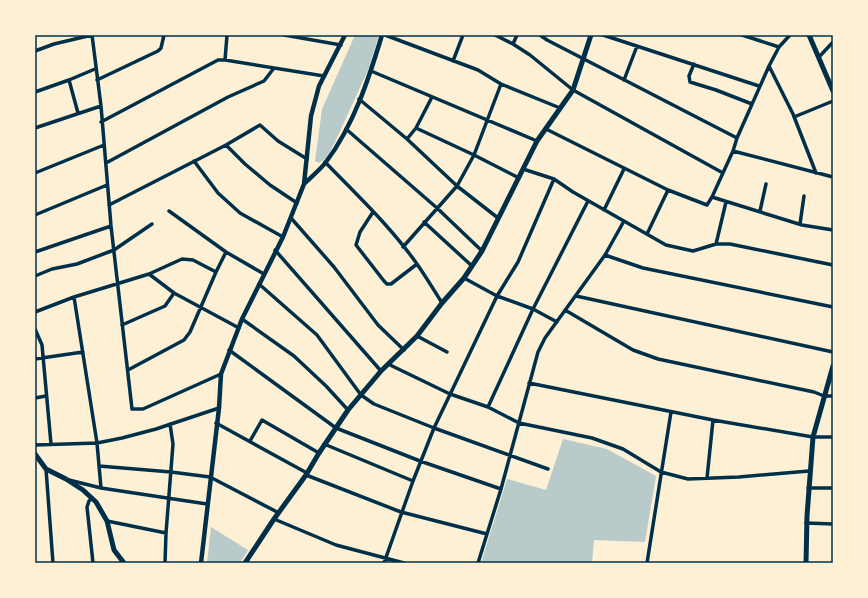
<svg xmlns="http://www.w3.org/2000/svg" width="868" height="598" font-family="Arial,sans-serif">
	<rect width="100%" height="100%" fill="#fdf0d5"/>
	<path fill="#b9caca" d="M 355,35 L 379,35 L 368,70 L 335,142 L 326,158 L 319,163 L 315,161 L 322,109 Z
		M 563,439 L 607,449 L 656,476 L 645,542 L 594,540 L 592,563 L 481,563 L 507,479 L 546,490 Z
		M 211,527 L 248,550 L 240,563 L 207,563 Z"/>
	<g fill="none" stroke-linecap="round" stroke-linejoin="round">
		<path stroke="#003049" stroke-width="3.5" d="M 284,35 L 341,45
			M 385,35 L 478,70 L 501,84 L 560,108
			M 495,35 L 513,44 L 530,55 L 573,90 L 723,173
			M 540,35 L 547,40 L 737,138
			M 603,35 L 759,86
			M 742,35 L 779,47
			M 513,44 L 517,35
			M 35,51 L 54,44 L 92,35 L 101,106 L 111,226 L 132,409 L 143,409 L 221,374
			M 819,57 L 833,42
			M 225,60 L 227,35
			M 453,61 L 463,35
			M 694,64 L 689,76 L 690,82 L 716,90 L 752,104
			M 769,66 L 793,114 L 816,173
			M 371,71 L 537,141
			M 69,80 L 78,113
			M 97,80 L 158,51 L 161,48 L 164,35
			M 624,80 L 637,46
			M 35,92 L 69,80 L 95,69
			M 359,99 L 407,139 L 457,186 L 498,218
			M 794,117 L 833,101
			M 101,122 L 218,60 L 225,60 L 324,76
			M 35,128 L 101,106
			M 416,128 L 474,155 L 519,178
			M 346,129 L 437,208 L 482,251
			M 546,129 L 668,190 L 707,205 L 712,197 L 733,151 L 737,138 L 769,66 L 779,47 L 790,35
			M 407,139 L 416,128 L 432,97
			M 226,145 L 245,164 L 270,185 L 297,203
			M 733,151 L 833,177
			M 194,161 L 218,193 L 240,213 L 283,237
			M 325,162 C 357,195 391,227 417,264 C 426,277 434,290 442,303
			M 106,163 L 228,97 L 264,81 L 274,68
			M 523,169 L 554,179 L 573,192 L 666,245 L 693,251 L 716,244 L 730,244 L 833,265
			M 35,173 L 104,145
			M 712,197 L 802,225 L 833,230
			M 109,205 L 226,145 L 260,125 L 278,141 L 307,159
			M 604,210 L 624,169
			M 169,211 L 226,252 L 264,274
			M 760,211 L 766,184
			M 373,212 L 360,232 L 356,245 L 384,281 L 387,284 L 391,284 L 417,264
			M 35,215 L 107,185
			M 291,218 L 334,267 L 378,325 L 404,350
			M 424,222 L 472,266
			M 800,224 L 804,196
			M 647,234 L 668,190
			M 716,244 L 726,202
			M 403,247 L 457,186 L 474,155 L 501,84
			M 275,250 L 381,371
			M 35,252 L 111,226
			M 605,255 L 643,268 L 833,307
			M 149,274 L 174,293 L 239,328
			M 35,276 L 52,269 L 77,264 L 114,250 L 152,224
			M 464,278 L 497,296 L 533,309 L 557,322
			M 259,284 L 317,335 L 361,395 L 374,404 L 434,428 L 548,469
			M 576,296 L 833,352
			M 74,297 L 97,443 L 101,488
			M 565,310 L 633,350 L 658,359 L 814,392 L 824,396 L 833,396
			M 35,312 L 74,297 L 149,274 L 182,259 L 193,260 L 216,272
			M 242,319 L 294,356 L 326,386 L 348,410
			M 122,325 L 165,306 L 174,293
			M 35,329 L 42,345 L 51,444
			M 417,336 L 447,352
			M 229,350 L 336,428 L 420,461 L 501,489
			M 35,359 L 83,352
			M 388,364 L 450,394 L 488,407 L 519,423 L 592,438 L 623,449 L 661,472 L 688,479 L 739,477 L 809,471
			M 128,370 L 184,340 L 190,332 L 216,272 L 226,252
			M 529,383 L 713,420 L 813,437 L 833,437
			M 35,398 L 46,396
			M 488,407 L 533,309 L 588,201
			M 216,423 L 307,473
			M 250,441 L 262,420 L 319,453
			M 324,444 L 413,481
			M 35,445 L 97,443 L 122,438 L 156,429 L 219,408
			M 99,466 L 171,472 L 210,477 L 279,513
			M 46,469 L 53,563
			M 306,475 L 401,512 L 487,534
			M 707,478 L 713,420
			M 69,480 L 101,488 L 207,504
			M 808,488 L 833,488
			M 92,498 L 89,501 L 87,507 L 93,563
			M 274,519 L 336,545 L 404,563
			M 107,521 L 166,533
			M 806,523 L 833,524
			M 165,563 L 166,533 L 173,444 L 170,424
			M 384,563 L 413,481 L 434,428 L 497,296 L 518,262 L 554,179
			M 478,563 L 501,489 L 538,352 L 545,338 L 605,255 L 624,221
			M 647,563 L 671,412"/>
		<path stroke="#003049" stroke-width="4.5" d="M 304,184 C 311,177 320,170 326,162 C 354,125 369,78 382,35
			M 201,563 L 219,408 L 221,374 L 242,319 L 283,237 L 304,184 L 311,116 L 319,86 L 345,35"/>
		<path stroke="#003049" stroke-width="5" d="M 809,35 L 833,91
			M 35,454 L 46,469 L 66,479 L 83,490 L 96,502 L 107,521 L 114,550 L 124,563
			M 245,563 L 274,519 L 306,475 L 319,453 L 348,410 L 381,371 L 417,336 L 442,303 L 464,278 L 482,251 L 537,141 L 573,90 L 591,35
			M 806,563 L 807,516 L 813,437 L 833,366"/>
	</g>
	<rect width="868" height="598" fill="none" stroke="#fdf0d5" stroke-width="72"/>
	<rect x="36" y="36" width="796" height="526" fill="none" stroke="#003049" stroke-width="1.5"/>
</svg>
